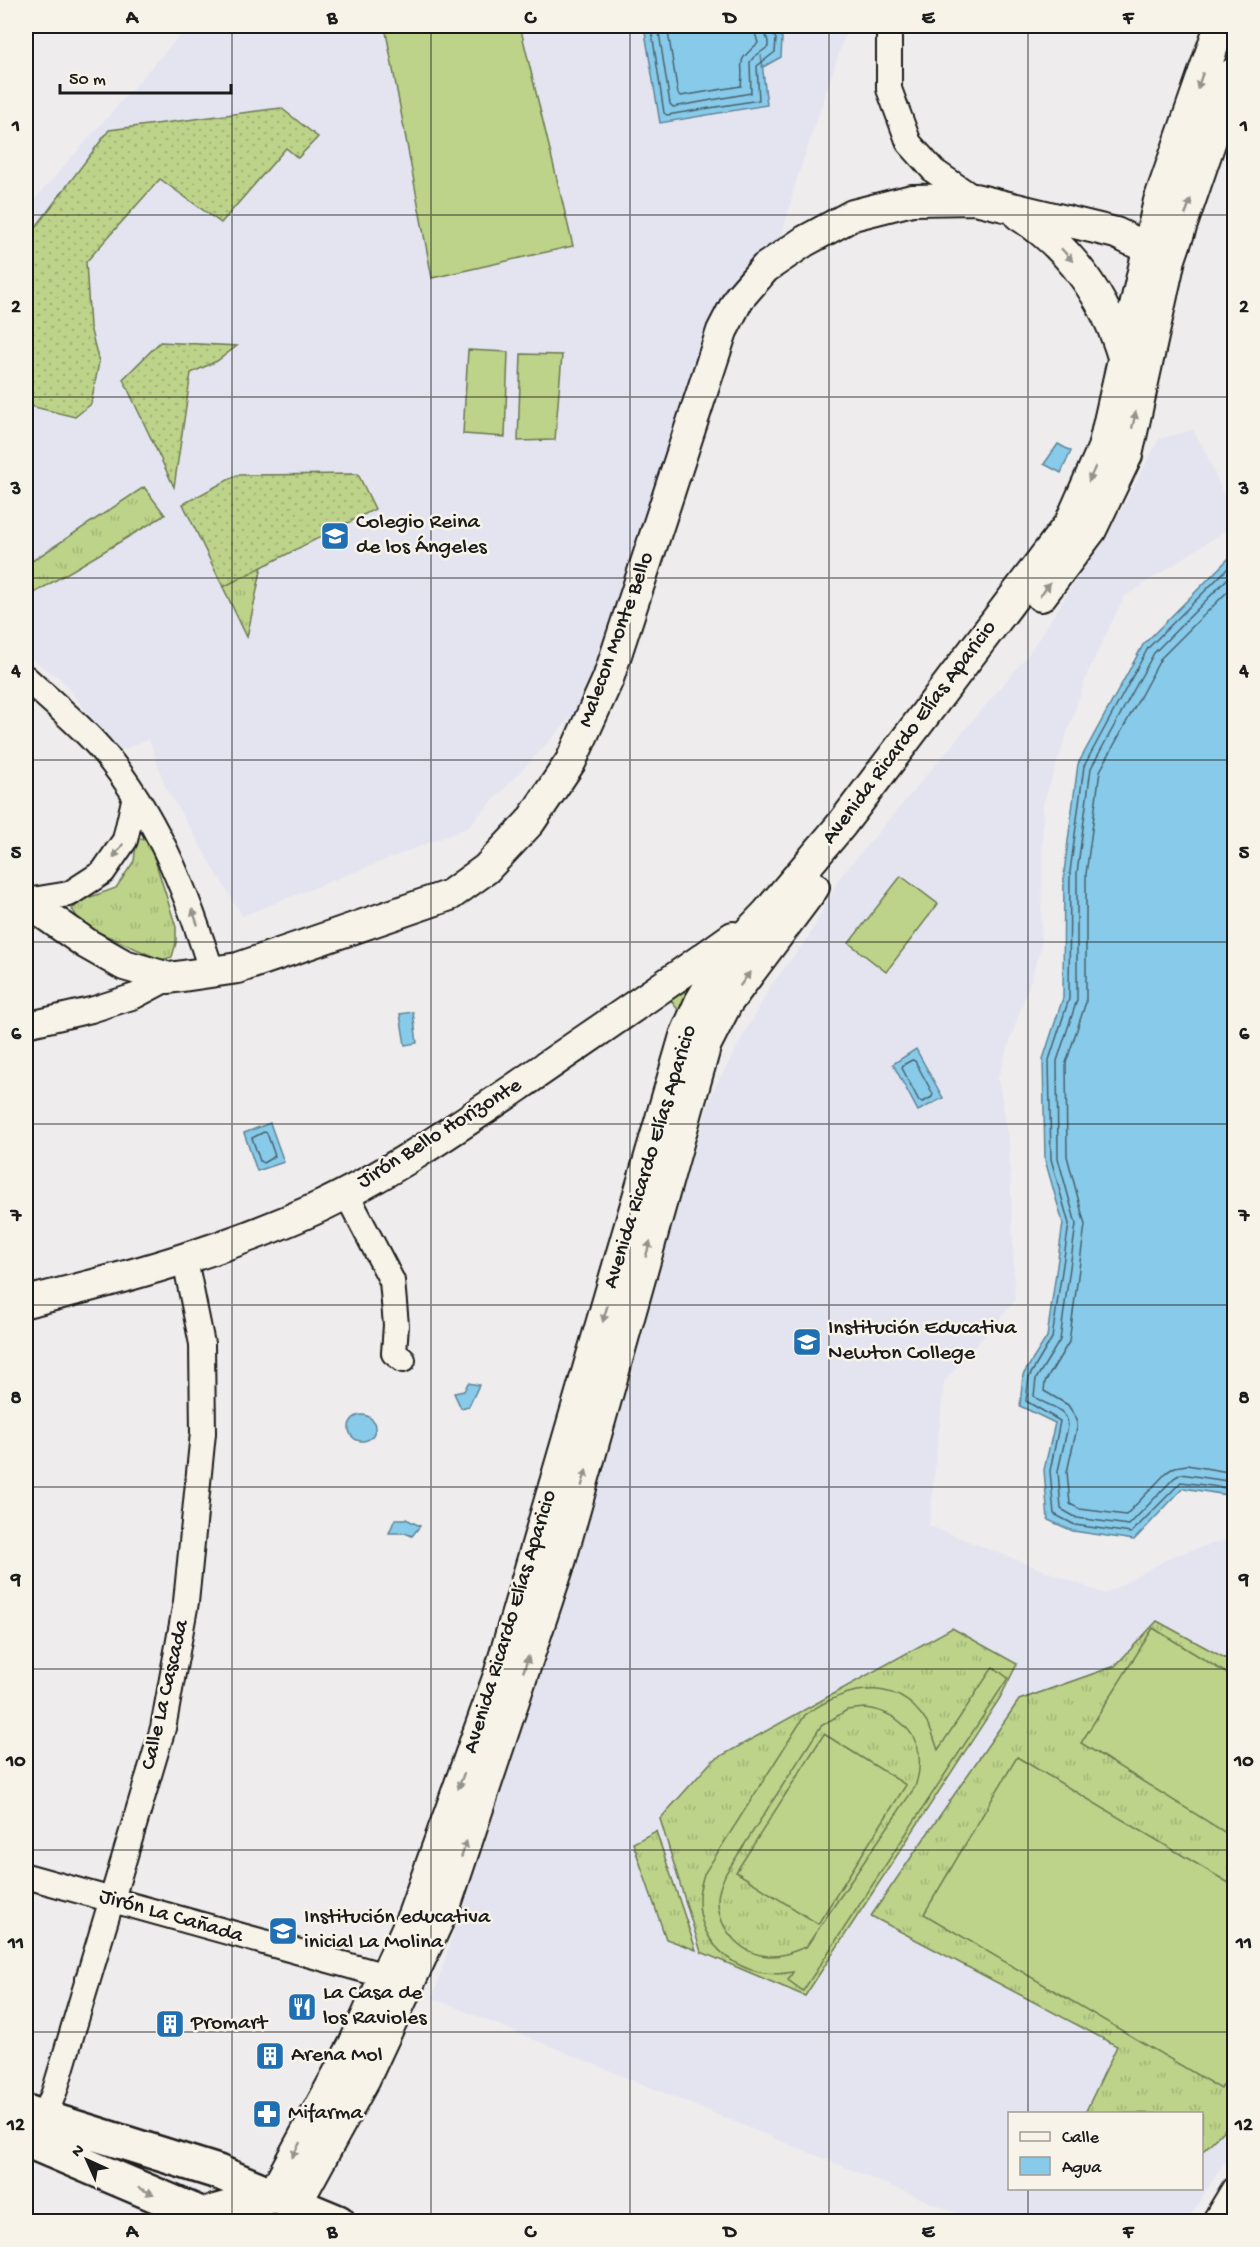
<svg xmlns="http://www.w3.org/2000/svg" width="1260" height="2247" font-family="'Gochi Hand',sans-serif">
	<defs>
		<pattern id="grass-tufts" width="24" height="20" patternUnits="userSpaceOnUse" patternTransform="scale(1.5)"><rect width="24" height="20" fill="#bcd389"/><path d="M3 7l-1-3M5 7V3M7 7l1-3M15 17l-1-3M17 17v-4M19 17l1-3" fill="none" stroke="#a1b576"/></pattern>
		<pattern id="garden-dots" width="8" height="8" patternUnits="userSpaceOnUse" patternTransform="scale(1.5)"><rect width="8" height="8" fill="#bcd389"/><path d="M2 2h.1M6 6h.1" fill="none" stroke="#a1b576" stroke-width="1.8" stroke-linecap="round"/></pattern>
	</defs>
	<rect width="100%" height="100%" fill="#eeecec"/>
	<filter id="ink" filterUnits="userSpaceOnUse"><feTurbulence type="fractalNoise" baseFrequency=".0167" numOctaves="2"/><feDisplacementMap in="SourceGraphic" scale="12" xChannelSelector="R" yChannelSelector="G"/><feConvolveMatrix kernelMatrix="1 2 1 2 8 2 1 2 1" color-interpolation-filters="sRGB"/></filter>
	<g filter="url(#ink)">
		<path fill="#e3e4f0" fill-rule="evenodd" d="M 188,26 L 848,26 L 796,182 L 782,235 L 729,286 L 586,702 L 467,828 L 242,916 L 165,786 L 149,739 L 117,752 L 62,680 L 26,655 L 26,209 Z
			M 1193,430 L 1206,453 L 1234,520 L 1234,525 L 1124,597 L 1088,672 L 1043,804 L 1041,948 L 998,1077 L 1009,1140 L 1015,1301 L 944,1382 L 929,1526 L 1105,1594 L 1173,1556 L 1234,1537 L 1234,2147 L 1187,2221 L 976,2221 L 433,1998 L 712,1093 L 771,985 L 808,938 L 838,880 L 1028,655 L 1122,509 L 1159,439 ZM 1010,2114 L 1202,2114 L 1202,2188 L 1010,2188 Z"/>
		<path fill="url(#grass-tufts)" stroke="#6c7852" stroke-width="1.5" d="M 144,487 L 165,515 L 26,598 L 26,565 Z
			M 262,566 L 247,637 L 223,587 Z
			M 137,838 L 149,841 L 176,927 L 176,943 L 172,957 L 161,960 L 82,925 L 72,909 L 85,899 L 116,888 L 134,861 Z
			M 707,973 L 684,1018 L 670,999 Z
			M 1157,1621 L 1234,1663 L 1234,2120 L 1202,2152 L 1202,2114 L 1085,2113 L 1117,2046 L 871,1916 L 1019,1700 L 1115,1666 Z
			M 952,1628 L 1017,1664 L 1000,1698 L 805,1996 L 701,1952 L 660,1819 L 712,1761 Z
			M 656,1831 L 696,1950 L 666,1939 L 633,1843 Z"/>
		<path fill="url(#garden-dots)" stroke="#6c7852" stroke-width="1.5" d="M 281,108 L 318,137 L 298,158 L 286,148 L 221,223 L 160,179 L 86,262 L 90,327 L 99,362 L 91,404 L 75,417 L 30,406 L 26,240 L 109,130 Z
			M 160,342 L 237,346 L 217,361 L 191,373 L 174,487 L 123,379 Z
			M 358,474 L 375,509 L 223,587 L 183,504 L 237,475 Z"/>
		<path fill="#bcd389" stroke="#6c7852" stroke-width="1.5" fill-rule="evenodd" d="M 411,26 L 520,26 L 573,246 L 432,278 L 386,32 Z
			M 468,350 L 508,352 L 505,437 L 463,434 Z
			M 521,354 L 562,355 L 555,440 L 518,441 Z
			M 901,876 L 938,904 L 886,972 L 849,943 Z
			M 1153,1628 L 1234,1678 L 1234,1838 L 1081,1743 Z
			M 993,1667 L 1008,1678 L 803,1991 L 788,1980 L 793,1972 C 745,1982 697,1948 699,1897 C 699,1890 702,1881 704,1874 L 805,1715 C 850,1683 903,1674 932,1732 C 934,1738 936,1745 938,1750 ZM 864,1708 C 895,1711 923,1733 919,1768 C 919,1774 917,1780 915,1787 L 806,1947 C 794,1951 782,1957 769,1956 C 742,1955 720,1931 718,1904 C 717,1893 722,1882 726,1873 L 821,1726 L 847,1710 Z
			M 824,1734 L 906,1785 L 818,1924 L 736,1872 Z
			M 1017,1757 L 1234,1886 L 1234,2067 L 1221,2089 L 924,1914 Z"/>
		<path fill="#88cae9" stroke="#5d8497" stroke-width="1.5" d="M 644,26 L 775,26 L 782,38 L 781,57 L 763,67 L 761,55 L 767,105 L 660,123 Z
			M 1058,444 L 1071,451 L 1061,473 L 1044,464 Z
			M 1234,553 L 1234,1496 L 1183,1488 L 1134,1540 L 1073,1531 L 1048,1520 L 1044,1470 L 1055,1423 L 1020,1406 L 1023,1375 L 1047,1337 L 1063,1223 L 1045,1160 L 1043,1059 L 1063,998 L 1064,872 L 1078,764 L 1143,645 Z
			M 413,1012 L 417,1043 L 405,1045 L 400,1014 Z
			M 916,1049 L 943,1098 L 918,1111 L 893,1064 Z
			M 270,1123 L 284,1162 L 257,1171 L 244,1133 Z
			M 468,1383 L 479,1385 L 469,1406 L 461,1408 L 454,1393 L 464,1391 Z
			M349 1428a13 13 0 1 1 26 0a13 13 0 1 1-26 0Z
			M 395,1519 L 406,1519 L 420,1526 L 412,1536 L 405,1533 L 389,1533 Z"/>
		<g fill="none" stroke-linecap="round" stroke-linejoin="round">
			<path stroke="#47626e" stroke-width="1.5" d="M 651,26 L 664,113 L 667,115 L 759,100 L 757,66 L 775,52 L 776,39 L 770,26
				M 658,26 L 670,104 L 673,107 L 751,93 L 750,62 L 754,57 L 768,47 L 768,41 L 762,26
				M 667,26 L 678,94 L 681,96 L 741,86 C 745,57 733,66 758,43 L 753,26
				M 1234,562 L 1148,648 L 1084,766 L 1070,872 L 1069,999 L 1049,1060 L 1051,1159 L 1069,1224 L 1052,1338 L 1029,1377 L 1026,1401 L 1060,1421 L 1050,1471 L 1054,1514 L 1075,1525 L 1131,1533 L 1181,1482 L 1234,1489
				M 1234,572 L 1154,653 L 1091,768 L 1077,873 L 1077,1000 L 1057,1061 L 1058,1158 L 1076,1224 L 1060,1340 L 1036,1379 L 1034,1396 C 1045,1407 1068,1406 1068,1426 L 1058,1471 L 1061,1509 L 1077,1518 L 1129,1525 L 1174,1478 L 1181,1474 L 1234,1482
				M 1234,585 L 1161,658 L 1100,771 L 1086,874 L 1086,1002 L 1066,1063 L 1067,1156 L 1085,1225 L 1069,1342 L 1045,1382 L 1044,1391 L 1068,1405 L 1077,1419 L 1077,1428 L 1067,1472 L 1070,1504 L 1080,1509 L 1126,1515 L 1167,1472 L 1175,1467 L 1187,1465 L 1234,1473
				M 912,1060 L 915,1061 L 933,1094 L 932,1097 L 923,1102 L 919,1101 L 902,1068 L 903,1065 Z
				M 264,1132 L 267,1133 L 275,1156 L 263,1163 L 260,1161 L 252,1138 Z"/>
			<g stroke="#1c1c1c" stroke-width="28">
				<path id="minor" d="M 889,26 L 889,89 L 909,143 L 934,171 L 975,199
					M 26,678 C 55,705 89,732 113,764 C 161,826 189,899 212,973
					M 26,901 L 69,894 L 103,872 L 125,840 L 135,796
					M 26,1025 L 91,1010 L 135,996 L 169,978
					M 346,1193 L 392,1281 L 396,1325 L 394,1353 L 403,1360
					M 26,1876 L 386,1976
					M 38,2134 L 55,2090 L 163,1728 L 186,1602 L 203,1433 L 202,1344 L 185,1260
					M 1214,2222 L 1234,2189"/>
			</g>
			<g stroke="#1c1c1c" stroke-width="34">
				<path id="tertiary" d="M 1019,215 C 1071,248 1106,299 1123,357
					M 1041,596 L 1091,530 L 1127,455 L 1170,259 L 1234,73
					M 26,901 L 87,944 L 124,965 L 169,978 L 238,968 L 450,895 L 486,869 L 530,822 L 571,761 L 608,679 L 722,331 L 739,298 L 765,268 L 805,241 L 853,215 L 912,200 L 975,199 L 1116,233 L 1164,256
					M 26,1302 C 125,1278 222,1251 315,1209 C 386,1176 452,1131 517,1087 C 589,1037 662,988 733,937
					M 272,2196 L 354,2044 L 413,1915 L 499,1675 L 685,1036 L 700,1002 L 719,970 L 741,940 L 767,913 L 842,824 L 1070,523 L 1103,448 L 1159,201 L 1220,26
					M 296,2204 L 365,2078 L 446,1904 L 561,1559 L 706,1044 L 727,1003 L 814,887"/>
			</g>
			<g stroke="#1c1c1c" stroke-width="38">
				<path id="secondary" d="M 197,2222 L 203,2215 L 272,2196"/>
			</g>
			<g stroke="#1c1c1c" stroke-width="38">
				<path id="primary" d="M 26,2112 L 218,2172 L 338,2222
					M 26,2140 L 203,2215 L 226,2222"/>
			</g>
			<use href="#minor" stroke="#f7f3e8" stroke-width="24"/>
			<use href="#tertiary" stroke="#f7f3e8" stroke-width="30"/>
			<use href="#secondary" stroke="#f7f3e8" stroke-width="33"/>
			<use href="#primary" stroke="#f7f3e8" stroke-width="33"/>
		</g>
		<defs><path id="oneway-solid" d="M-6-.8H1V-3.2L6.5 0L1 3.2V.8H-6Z" transform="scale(1.5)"/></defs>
		<g fill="#94928c">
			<use href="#oneway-solid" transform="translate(1200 81) rotate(109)"/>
			<use href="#oneway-solid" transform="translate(1188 207) rotate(-71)"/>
			<use href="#oneway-solid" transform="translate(1067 255) rotate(49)"/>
			<use href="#oneway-solid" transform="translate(1134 420) rotate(-77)"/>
			<use href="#oneway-solid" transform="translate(1092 474) rotate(114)"/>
			<use href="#oneway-solid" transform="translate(1045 590) rotate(-52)"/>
			<use href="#oneway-solid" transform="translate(118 851) rotate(125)"/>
			<use href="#oneway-solid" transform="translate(195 917) rotate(-109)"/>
			<use href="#oneway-solid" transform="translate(745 979) rotate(-54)"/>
			<use href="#oneway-solid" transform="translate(648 1249) rotate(-74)"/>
			<use href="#oneway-solid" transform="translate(605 1314) rotate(106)"/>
			<use href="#oneway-solid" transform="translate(584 1478) rotate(-74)"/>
			<use href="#oneway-solid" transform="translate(526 1664) rotate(-71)"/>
			<use href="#oneway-solid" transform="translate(461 1781) rotate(110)"/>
			<use href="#oneway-solid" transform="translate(464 1849) rotate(-72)"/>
			<use href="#oneway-solid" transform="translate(296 2150) rotate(118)"/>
			<use href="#oneway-solid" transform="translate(146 2191) rotate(23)"/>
		</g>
	</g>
	<path fill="none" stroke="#1c1c1c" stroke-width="1.5" stroke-opacity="0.55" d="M 232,26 L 232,2222M 431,26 L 431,2222M 630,26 L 630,2222M 829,26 L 829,2222M 1028,26 L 1028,2114M 26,215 L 1234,215M 26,397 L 1234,397M 26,578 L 1234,578M 26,760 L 1234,760M 26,942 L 1234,942M 26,1124 L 1234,1124M 26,1305 L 1234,1305M 26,1487 L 1234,1487M 26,1669 L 1234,1669M 26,1850 L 1234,1850M 26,2032 L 1234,2032M 1028,2188 L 1028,2222"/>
	<defs>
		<g id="school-square" transform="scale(1.5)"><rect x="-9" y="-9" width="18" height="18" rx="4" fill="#1f6fb2" stroke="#f7f3e8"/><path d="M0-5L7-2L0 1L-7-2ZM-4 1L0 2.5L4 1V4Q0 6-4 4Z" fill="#fff"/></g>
		<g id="restaurant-square" transform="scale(1.5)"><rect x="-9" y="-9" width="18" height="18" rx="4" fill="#1f6fb2" stroke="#f7f3e8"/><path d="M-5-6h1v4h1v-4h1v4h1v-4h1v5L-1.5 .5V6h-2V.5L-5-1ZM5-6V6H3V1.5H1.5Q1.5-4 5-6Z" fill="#fff"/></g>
		<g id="building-square" transform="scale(1.5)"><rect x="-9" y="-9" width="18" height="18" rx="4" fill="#1f6fb2" stroke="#f7f3e8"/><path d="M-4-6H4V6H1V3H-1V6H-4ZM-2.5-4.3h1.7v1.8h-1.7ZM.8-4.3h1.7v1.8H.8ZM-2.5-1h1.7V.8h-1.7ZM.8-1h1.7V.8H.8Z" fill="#fff"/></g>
		<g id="pharmacy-square" transform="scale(1.5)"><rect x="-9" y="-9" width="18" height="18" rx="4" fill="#1f6fb2" stroke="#f7f3e8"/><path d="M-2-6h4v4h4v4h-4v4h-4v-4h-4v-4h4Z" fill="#fff"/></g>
	</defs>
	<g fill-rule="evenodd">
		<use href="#school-square" x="335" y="536"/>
		<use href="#school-square" x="807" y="1342"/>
		<use href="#school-square" x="283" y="1931"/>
		<use href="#restaurant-square" x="302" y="2007"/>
		<use href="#building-square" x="170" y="2024"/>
		<use href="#building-square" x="270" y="2056"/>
		<use href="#pharmacy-square" x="267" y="2114"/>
	</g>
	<g text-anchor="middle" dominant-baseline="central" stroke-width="5" stroke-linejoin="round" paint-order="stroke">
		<g font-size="22" fill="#1c1c1c" stroke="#f7f3e8" text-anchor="start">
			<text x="356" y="523">Colegio Reina<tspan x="356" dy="25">de los Ángeles</tspan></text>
			<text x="828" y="1329">Institución Educativa<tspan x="828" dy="25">Newton College</tspan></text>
			<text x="304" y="1918">Institución educativa<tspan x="304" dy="25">inicial La Molina</tspan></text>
			<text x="323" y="1994">La Casa de<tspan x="323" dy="25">los Ravioles</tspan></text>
			<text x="191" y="2024">Promart</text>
			<text x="291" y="2056">Arena Mol</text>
			<text x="288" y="2114">Mifarma</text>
		</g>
		<g font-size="22" fill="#1c1c1c" stroke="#f7f3e8">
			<text transform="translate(617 640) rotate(-70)">Malecon Monte Bello</text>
			<text transform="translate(910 733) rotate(-53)">Avenida Ricardo Elías Aparicio</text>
			<text transform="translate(440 1134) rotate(-32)">Jirón Bello Horizonte</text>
			<text transform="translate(651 1157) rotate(-73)">Avenida Ricardo Elías Aparicio</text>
			<text transform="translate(511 1622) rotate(-73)">Avenida Ricardo Elías Aparicio</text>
			<text transform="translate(166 1695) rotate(-77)">Calle La Cascada</text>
			<text transform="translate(171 1917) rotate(16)">Jirón La Cañada</text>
		</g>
	</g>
	<rect width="1260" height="2247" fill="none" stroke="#f7f3e8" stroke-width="66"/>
	<rect x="1008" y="2112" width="195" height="78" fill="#f7f3e8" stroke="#9f9d96" stroke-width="1.5"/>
	<rect x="1020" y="2132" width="30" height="9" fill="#f7f3e8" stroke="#9f9d96" stroke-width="1.5"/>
	<text x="1062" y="2142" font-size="18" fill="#1c1c1c">Calle</text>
	<rect x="1020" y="2157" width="30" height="18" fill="#88cae9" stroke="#9f9d96" stroke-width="1.5"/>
	<text x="1062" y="2172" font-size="18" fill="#1c1c1c">Agua</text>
	<g transform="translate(87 2160) rotate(315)" stroke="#f7f3e8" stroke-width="4.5" paint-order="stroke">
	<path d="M0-4.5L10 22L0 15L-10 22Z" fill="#1c1c1c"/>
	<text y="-9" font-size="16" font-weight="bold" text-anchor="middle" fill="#1c1c1c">N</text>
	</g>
	<path d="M60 84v9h171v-9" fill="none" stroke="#1c1c1c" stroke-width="3"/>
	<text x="69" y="84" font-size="18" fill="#1c1c1c" stroke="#f7f3e8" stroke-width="4.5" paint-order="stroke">50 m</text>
	<rect x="33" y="33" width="1194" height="2181" fill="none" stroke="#1c1c1c" stroke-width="2"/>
	<g font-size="20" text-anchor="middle" font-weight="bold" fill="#1c1c1c">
		<text x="132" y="23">A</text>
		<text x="332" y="23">B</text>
		<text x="530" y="23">C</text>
		<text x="730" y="23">D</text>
		<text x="928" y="23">E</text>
		<text x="1128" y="23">F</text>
		<text x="16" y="131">1</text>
		<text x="1244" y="131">1</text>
		<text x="16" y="312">2</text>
		<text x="1244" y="312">2</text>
		<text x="16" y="494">3</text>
		<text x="1244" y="494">3</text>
		<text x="16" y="676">4</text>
		<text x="1244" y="676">4</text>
		<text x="16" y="858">5</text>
		<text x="1244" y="858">5</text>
		<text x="16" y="1039">6</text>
		<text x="1244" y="1039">6</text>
		<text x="16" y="1221">7</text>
		<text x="1244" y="1221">7</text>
		<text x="16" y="1403">8</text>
		<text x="1244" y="1403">8</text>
		<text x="16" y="1585">9</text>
		<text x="1244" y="1585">9</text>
		<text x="16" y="1766">10</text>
		<text x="1244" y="1766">10</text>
		<text x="16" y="1948">11</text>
		<text x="1244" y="1948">11</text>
		<text x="16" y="2130">12</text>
		<text x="1244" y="2130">12</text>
		<text x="132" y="2237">A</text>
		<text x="332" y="2237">B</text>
		<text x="530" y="2237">C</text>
		<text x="730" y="2237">D</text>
		<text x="928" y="2237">E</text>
		<text x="1128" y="2237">F</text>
	</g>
</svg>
